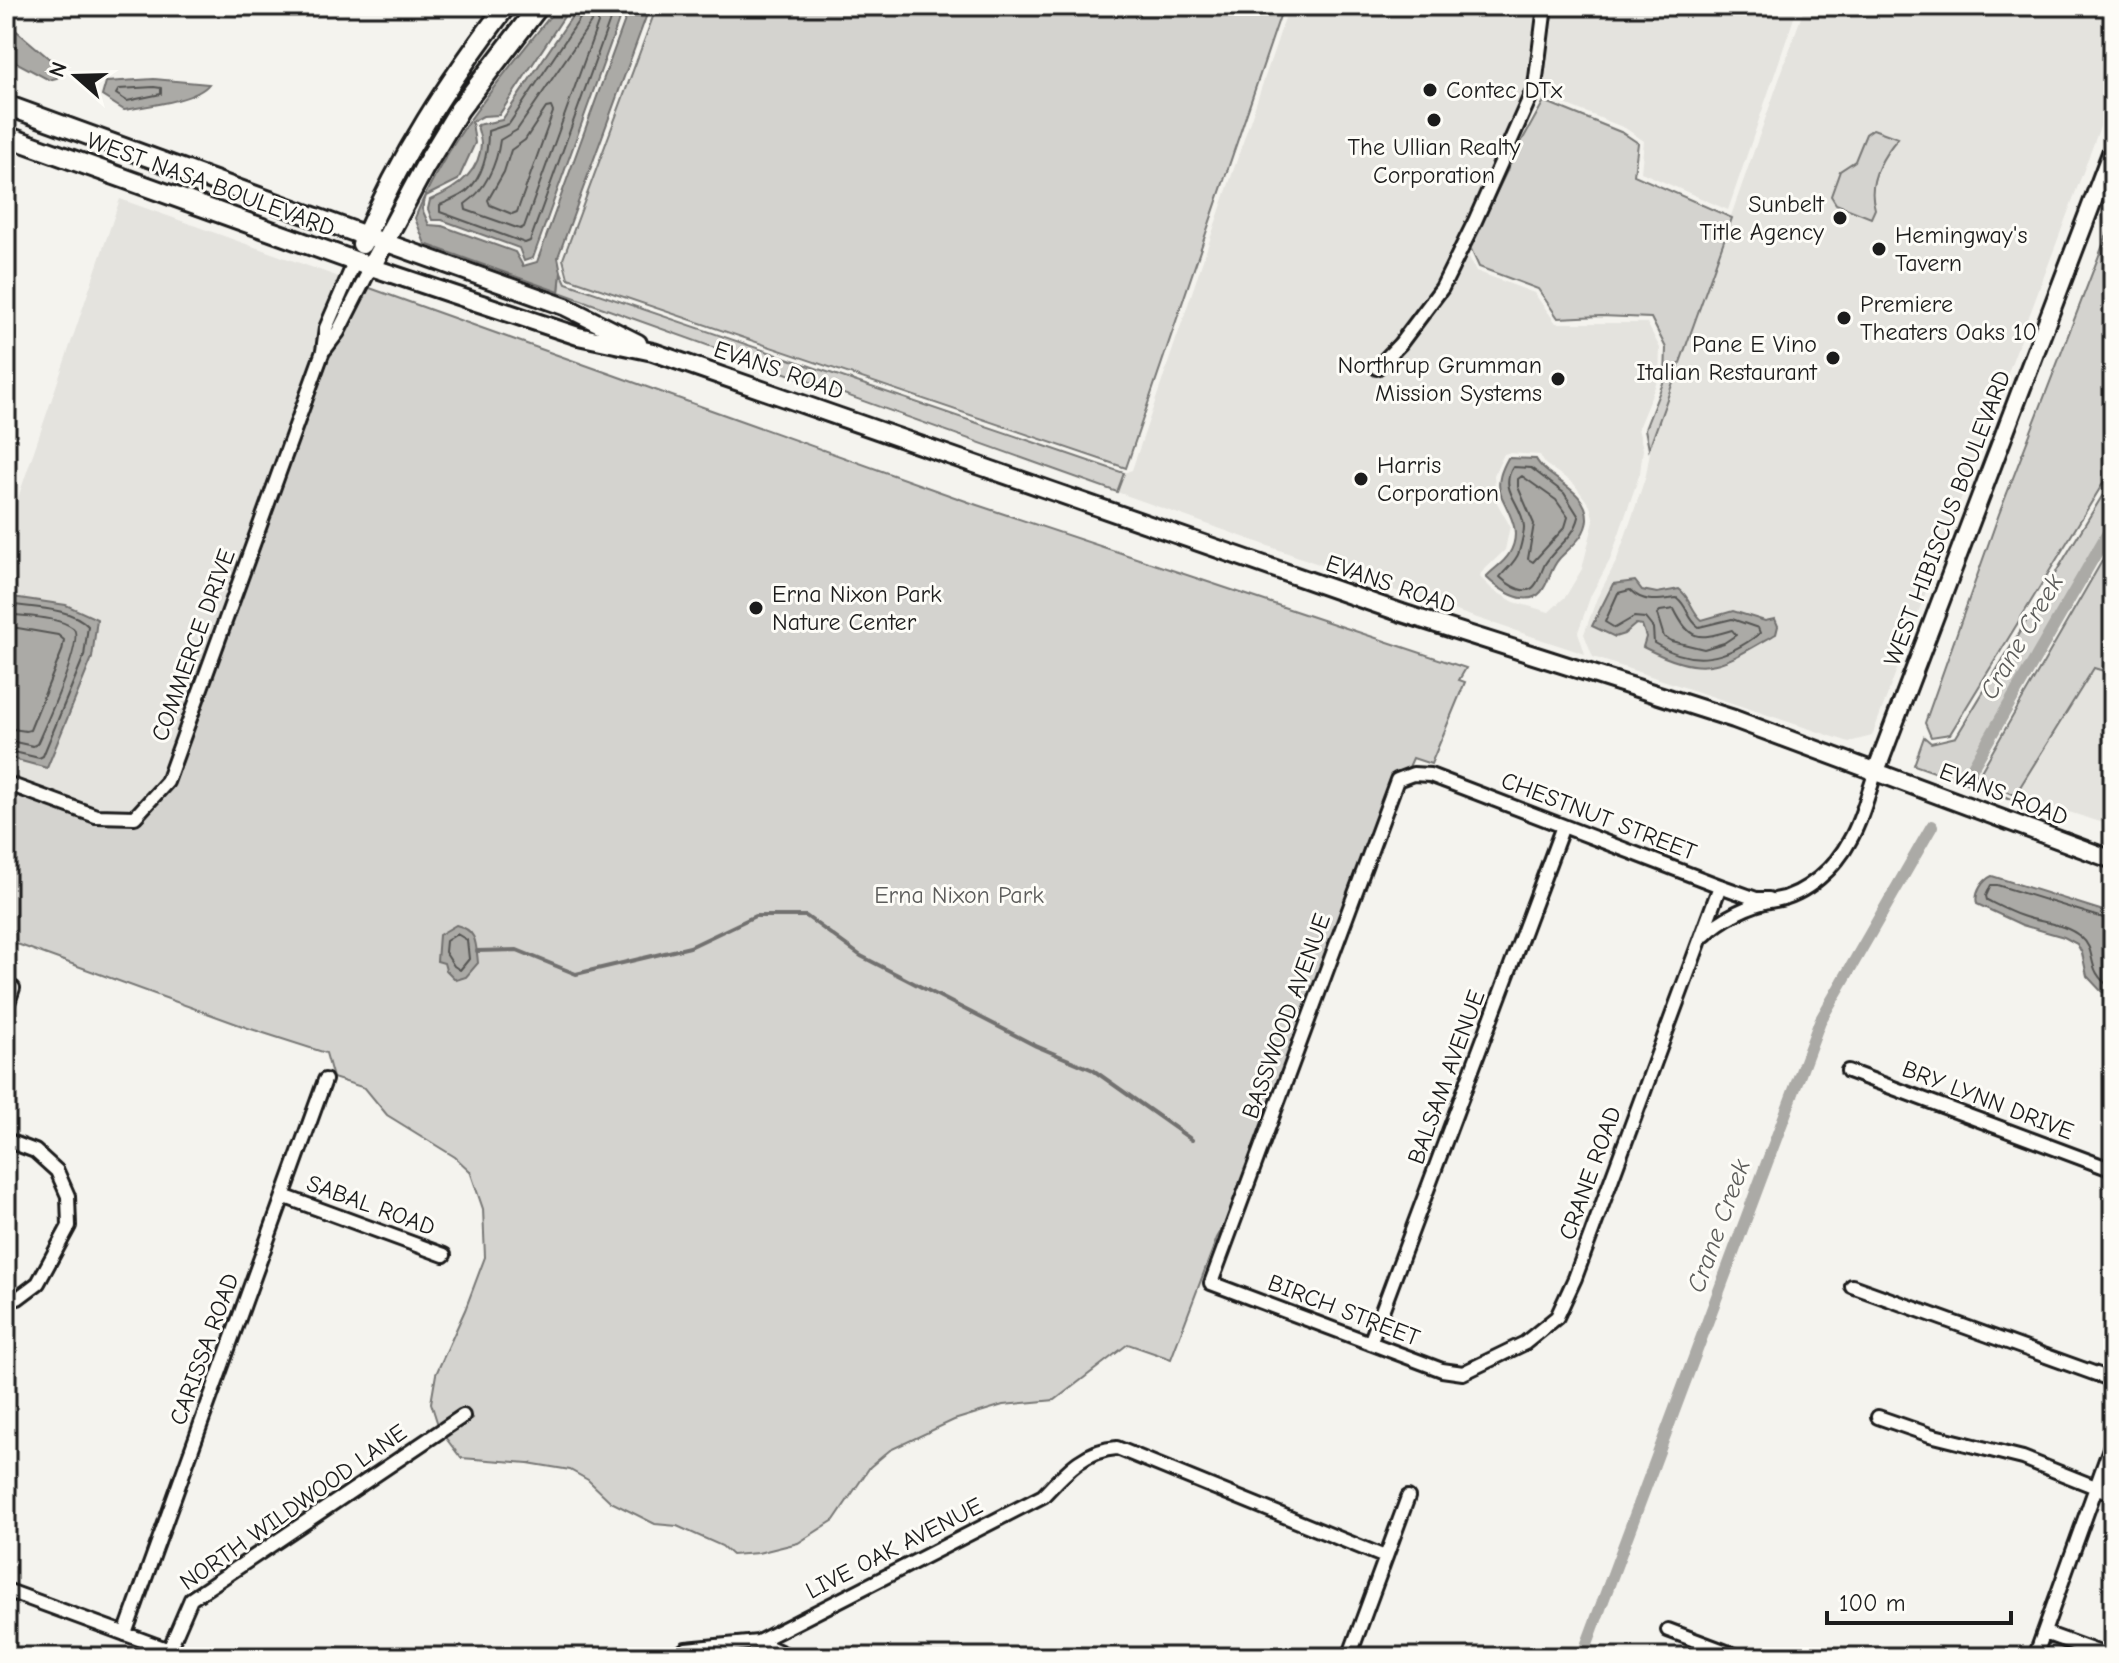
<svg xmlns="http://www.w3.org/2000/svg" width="2119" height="1663" font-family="'Comic Neue',sans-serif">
	<rect width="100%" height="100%" fill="#f4f3ee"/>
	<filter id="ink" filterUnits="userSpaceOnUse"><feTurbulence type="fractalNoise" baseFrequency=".0125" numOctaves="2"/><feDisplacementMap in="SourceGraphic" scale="16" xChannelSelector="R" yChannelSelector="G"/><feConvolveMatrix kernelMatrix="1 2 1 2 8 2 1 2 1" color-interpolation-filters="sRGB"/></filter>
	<g filter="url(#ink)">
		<path fill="#e4e3de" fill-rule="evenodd" d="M 1289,6 L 1306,8 L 1527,6 L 1536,14 L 1528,84 L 1469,218 L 1435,285 L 1394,340 L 1367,368 L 1378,377 L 1405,349 L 1448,292 L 1467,253 L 1476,271 L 1534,293 L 1556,323 L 1647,323 L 1660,348 L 1659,377 L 1638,428 L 1643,449 L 1640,473 L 1610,560 L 1591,595 L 1578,632 L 1585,654 L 1369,582 L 1117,492 L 1124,473 L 1132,470 ZM 1508,453 L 1540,455 L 1545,464 L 1574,484 L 1590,506 L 1594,521 L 1582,569 L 1566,596 L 1549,612 L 1514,602 L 1493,590 L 1480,577 L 1481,573 L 1505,550 L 1510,526 L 1496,501 L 1494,475 L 1504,454 Z
			M 1553,6 L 1798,6 L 1728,210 L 1641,172 L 1644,141 L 1625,128 L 1545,96 L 1540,97 L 1532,111 L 1542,89 Z
			M 1805,6 L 2113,6 L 2113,92 L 1872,736 L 1849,742 L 1593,657 L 1584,634 L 1597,598 L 1616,562 L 1631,520 L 1646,475 L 1652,440 Z
			M 120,199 L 339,277 L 318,325 L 314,353 L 161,776 L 131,811 L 85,805 L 6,776 L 6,757 L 47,768 L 66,605 L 6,596 L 6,533 Z
			M 2095,668 L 2113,674 L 2113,826 L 2015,795 Z"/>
		<path fill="#d4d3cf" stroke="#787876" stroke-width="2" d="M 657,6 L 1283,7 L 1126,468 L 568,278 L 563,259 Z
			M 1544,101 L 1623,133 L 1638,143 L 1634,175 L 1732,218 L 1649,449 L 1645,429 L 1665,378 L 1666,348 L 1651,318 L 1601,316 L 1558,318 L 1538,289 L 1479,267 L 1470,247 L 1519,146 Z
			M 1873,129 L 1898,138 C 1881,158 1867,184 1875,209 L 1871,218 L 1836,204 L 1831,196 L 1840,171 L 1855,161 L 1866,134 Z
			M 2108,232 L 2113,234 L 2113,467 L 1950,734 L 1931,737 L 1925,723 L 1999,514 Z
			M 561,272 L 566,283 L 1124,473 L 1117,492 L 559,292 Z
			M 367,287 L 977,505 L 1466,668 L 1459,680 L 1465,682 L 1431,764 L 1413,758 L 1409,767 L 1390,778 L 1225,1224 L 1217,1238 L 1171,1359 L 1128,1344 L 1055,1400 L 1003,1405 L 954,1420 L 890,1450 L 870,1467 L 834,1520 L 798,1543 L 758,1553 L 732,1555 L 722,1546 L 677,1526 L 655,1524 L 611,1502 L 588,1480 L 570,1470 L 528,1463 L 461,1458 L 445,1437 L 472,1418 L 463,1408 L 438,1425 L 431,1403 L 436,1374 L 465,1310 L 485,1257 L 483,1209 L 470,1171 L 455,1157 L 387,1115 L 365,1088 L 333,1078 L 326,1053 L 248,1028 L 6,940 L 6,790 L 94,822 L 135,824 L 141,821 L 173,784 L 328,359 L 339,343 Z
			M 2113,478 L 2113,530 L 1975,770 L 1979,785 L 2014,800 L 1914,765 L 1924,737 L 1931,743 L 1956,737 Z
			M 2113,542 L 2113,674 L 2094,668 L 2015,795 L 1983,781 L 1980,773 Z"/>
		<path fill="#abaaa6" stroke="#72716f" stroke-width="2" d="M 558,6 L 571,6 L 499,115 L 483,116 L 472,122 L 475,143 L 458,180 L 426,196 L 422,209 L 429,225 L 442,226 L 515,252 L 523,266 L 537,262 L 630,6 L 650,6 L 558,257 L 561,272 L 559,292 L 425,244 L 415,218 C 447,138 506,73 558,6 Z
			M 579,6 L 624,6 L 533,258 L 524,261 L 519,248 L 442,220 L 432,220 L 428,209 L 430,200 C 454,190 480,174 481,144 C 481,138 478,131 477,125 L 502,120 Z
			M 6,22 L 58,66 L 60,73 L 57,78 L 49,80 L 6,57 Z
			M 154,79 L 209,84 C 196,101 146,106 124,110 L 102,96 L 106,82 Z
			M 1508,458 L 1536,459 C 1547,480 1588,489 1587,519 C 1586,537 1570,547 1559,559 C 1550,569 1549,583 1541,592 C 1526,609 1497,588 1486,577 C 1493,569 1504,563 1509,554 C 1523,532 1509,514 1501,495 C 1496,482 1502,469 1508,458 Z
			M 1635,581 L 1642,590 L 1657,593 L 1679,589 C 1691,598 1691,611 1702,620 L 1733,611 L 1765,621 L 1775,619 L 1778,626 L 1776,634 C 1719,667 1706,679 1643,647 L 1646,637 L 1642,625 L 1636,624 L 1624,634 L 1615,637 L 1592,626 L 1613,584 Z
			M 6,596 L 66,605 L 97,619 L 92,658 L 47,768 L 6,757 Z
			M 1992,876 L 2113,914 L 2113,998 L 2101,991 L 2087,976 L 2082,953 L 2077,944 L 2064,937 L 2022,925 L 1977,904 C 1974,893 1983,880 1992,876 Z
			M 456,925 C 477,930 476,943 478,963 L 466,977 L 456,980 L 446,970 L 444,963 L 437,961 L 439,935 Z"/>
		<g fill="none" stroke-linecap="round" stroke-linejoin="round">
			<path stroke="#555553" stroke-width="2" d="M 585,6 L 583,14 L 509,124 L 488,131 C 488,150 484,175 468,190 C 461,197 448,201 440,205 L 440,212 L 525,243 L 530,241 L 615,6
				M 594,18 L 598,19 L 598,23 L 524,227 L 520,229 L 466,210 L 465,204 C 485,191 497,164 500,140 L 517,130 Z
				M 154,87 L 161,88 L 161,94 L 127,101 L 116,94 L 119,89 Z
				M 551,107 L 553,112 L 517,212 L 512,214 L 490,205 L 488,200 L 504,172 L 511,150 L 525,140 L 546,108 Z
				M 1513,467 L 1531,468 L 1564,493 L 1579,517 C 1574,538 1556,546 1545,564 C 1541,571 1538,588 1528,590 C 1519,592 1506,583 1500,577 C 1506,569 1516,562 1519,552 C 1521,545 1524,534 1524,527 C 1523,504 1498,490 1513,467 Z
				M 1522,476 L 1556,500 L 1568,517 L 1565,527 L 1533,562 L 1528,559 L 1534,524 L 1518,487 L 1518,479 Z
				M 1630,590 C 1644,604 1659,600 1677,598 C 1688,606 1687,619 1699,627 L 1732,619 L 1758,628 L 1760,633 C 1726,660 1693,667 1654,643 L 1653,628 L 1645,618 L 1634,617 L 1615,628 L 1605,622 L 1618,593 Z
				M 6,604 C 31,608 71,607 88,626 L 84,656 L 43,756 L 39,758 L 6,750
				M 1674,609 C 1691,643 1699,639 1732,630 L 1736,635 L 1724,643 L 1704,649 L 1671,641 L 1664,637 L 1657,614 L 1660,611 Z
				M 6,614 C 26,617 57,616 73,628 C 86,638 44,728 37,744 L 33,746 L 6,740
				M 6,626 L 58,635 L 64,640 L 62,651 L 30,730 L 26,731 L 6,728
				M 2113,921 L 1997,885 L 1991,885 L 1986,896 L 1987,900 C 1999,906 2010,912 2022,916 C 2041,923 2065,923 2081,937 C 2099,952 2083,970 2113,989
				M 457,934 L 467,940 L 469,959 L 460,970 L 454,966 L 445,952 L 446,941 Z"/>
			<path stroke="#72716f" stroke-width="4" d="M 477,951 L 517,950 L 576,974 L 690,947 L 755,916 L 806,916 L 861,956 L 1036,1046 L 1093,1070 L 1192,1140"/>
			<path stroke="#abaaa6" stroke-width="12" d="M 1970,772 L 2113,524
				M 1582,1657 L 1820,1021 L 1932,826"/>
			<g stroke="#1c1c1c" stroke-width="18">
				<path id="minor" d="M 325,349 L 338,332 L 371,267
					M 1377,368 L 1400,344 L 1442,288 L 1475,221 L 1535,86 L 1545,6
					M 6,783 L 96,816 L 135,817 L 167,782 L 323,351 L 326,328 L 355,261
					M 1720,886 L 1575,1278 L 1557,1317 L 1525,1343 L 1463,1373 L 1442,1370 L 1211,1283 L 1397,780 L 1413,774 L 1430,775 L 1720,886 L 1756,899 L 1769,899
					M 1705,935 C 1720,919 1752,903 1775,900 C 1806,895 1836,867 1850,840 C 1862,820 1868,793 1876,771
					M 6,1009 L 13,988
					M 1848,1071 L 2113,1170
					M 6,1140 L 35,1151 L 57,1171 L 68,1196 L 69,1226 L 38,1283 L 18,1298 L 6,1301
					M 283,1196 L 444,1255
					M 1852,1286 L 2113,1380
					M 1370,1343 L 1563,826
					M 1878,1417 L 1930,1435 L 2023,1458 L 2113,1494
					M 6,1590 L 188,1657
					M 1668,1630 L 1740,1657
					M 2045,1633 L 2111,1657
					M 125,1634 L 325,1080
					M 758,1642 L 791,1657
					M 169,1650 L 191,1599 L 463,1416
					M 676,1657 L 686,1649 L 758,1642 L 1043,1496 C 1065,1473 1084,1450 1117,1448 L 1385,1557
					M 1349,1657 L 1408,1497
					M 2035,1657 L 2113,1440"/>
			</g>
			<g stroke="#1c1c1c" stroke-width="22">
				<path id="tertiary" d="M 373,238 L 566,307 L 638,343
					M 371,267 L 578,336 L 653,352 L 1402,613 L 1734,719 L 2113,860
					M 1876,771 L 2113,148"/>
			</g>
			<g stroke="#1c1c1c" stroke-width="24">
				<path id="secondary" d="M 6,105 L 366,236
					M 6,136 L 371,267 L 424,168 L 459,110 L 539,6
					M 362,244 C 402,153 446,85 506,6"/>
			</g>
			<use href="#minor" stroke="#fdfcf7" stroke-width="12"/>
			<use href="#tertiary" stroke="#fdfcf7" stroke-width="16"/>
			<use href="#secondary" stroke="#fdfcf7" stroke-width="18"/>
		</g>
	</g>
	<g fill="#1c1c1c" stroke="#fdfcf7" stroke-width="3">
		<circle cx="1430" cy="90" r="8"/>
		<circle cx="1434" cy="120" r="8"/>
		<circle cx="1840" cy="218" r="8"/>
		<circle cx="1879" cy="249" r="8"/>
		<circle cx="1844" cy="318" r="8"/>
		<circle cx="1833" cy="358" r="8"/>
		<circle cx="1558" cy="379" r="8"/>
		<circle cx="1361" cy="479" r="8"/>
		<circle cx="756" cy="608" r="8"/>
	</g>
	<g text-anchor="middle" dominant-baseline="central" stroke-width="6" stroke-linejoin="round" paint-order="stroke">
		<g font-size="24" fill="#1c1c1c" stroke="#fdfcf7" text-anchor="start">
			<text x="1446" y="90">Contec DTx</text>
			<text x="1434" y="147" text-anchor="middle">The Ullian Realty<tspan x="1434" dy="28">Corporation</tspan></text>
			<text x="1824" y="204" text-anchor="end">Sunbelt<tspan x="1824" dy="28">Title Agency</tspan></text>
			<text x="1895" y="235">Hemingway's<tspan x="1895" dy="28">Tavern</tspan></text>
			<text x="1860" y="304">Premiere<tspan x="1860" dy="28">Theaters Oaks 10</tspan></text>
			<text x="1817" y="344" text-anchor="end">Pane E Vino<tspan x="1817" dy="28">Italian Restaurant</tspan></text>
			<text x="1542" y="365" text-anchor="end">Northrup Grumman<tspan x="1542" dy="28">Mission Systems</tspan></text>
			<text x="1377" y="465">Harris<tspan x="1377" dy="28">Corporation</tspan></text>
			<text x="772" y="594">Erna Nixon Park<tspan x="772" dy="28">Nature Center</tspan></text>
		</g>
		<g font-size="24" fill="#1c1c1c" stroke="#fdfcf7">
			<text transform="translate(211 184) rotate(20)">WEST NASA BOULEVARD</text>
			<text transform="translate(779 370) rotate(19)">EVANS ROAD</text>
			<text transform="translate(1947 518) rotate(-69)">WEST HIBISCUS BOULEVARD</text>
			<text transform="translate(1391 584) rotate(19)">EVANS ROAD</text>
			<text transform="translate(193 645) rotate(-70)">COMMERCE DRIVE</text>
			<text transform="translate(2004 794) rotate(21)">EVANS ROAD</text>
			<text transform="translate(1599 816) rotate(21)">CHESTNUT STREET</text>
			<text transform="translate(1286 1016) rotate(-70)">BASSWOOD AVENUE</text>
			<text transform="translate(1446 1077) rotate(-70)">BALSAM AVENUE</text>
			<text transform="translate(1988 1100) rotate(21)">BRY LYNN DRIVE</text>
			<text transform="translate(1590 1173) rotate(-70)">CRANE ROAD</text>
			<text transform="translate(371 1205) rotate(20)">SABAL ROAD</text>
			<text transform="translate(1344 1310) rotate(21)">BIRCH STREET</text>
			<text transform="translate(204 1349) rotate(-70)">CARISSA ROAD</text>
			<text transform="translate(293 1507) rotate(-35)">NORTH WILDWOOD LANE</text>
			<text transform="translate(894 1548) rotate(-27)">LIVE OAK AVENUE</text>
		</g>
		<g font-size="24" fill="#5c5c5b" stroke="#fdfcf7">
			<text x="959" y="895">Erna Nixon Park</text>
		</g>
		<g font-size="26" font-style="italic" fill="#5c5c5a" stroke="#fdfcf7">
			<text transform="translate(2022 637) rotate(-60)">Crane Creek</text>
			<text transform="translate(1719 1226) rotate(-70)">Crane Creek</text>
		</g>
	</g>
	<rect width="2119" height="1663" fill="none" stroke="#fdfcf7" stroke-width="32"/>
	<rect x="16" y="16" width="2087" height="1631" fill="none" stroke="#1c1c1c" stroke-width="3" filter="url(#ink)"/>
	<g transform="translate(76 76) rotate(290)" stroke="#fdfcf7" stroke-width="6" paint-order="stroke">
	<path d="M0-6L14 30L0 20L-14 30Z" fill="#1c1c1c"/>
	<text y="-12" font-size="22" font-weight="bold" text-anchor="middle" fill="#1c1c1c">N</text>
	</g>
	<path d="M1827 1611v12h184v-12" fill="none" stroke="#1c1c1c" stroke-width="4"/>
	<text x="1839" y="1611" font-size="24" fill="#1c1c1c" stroke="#fdfcf7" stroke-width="6" paint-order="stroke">100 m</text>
</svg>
